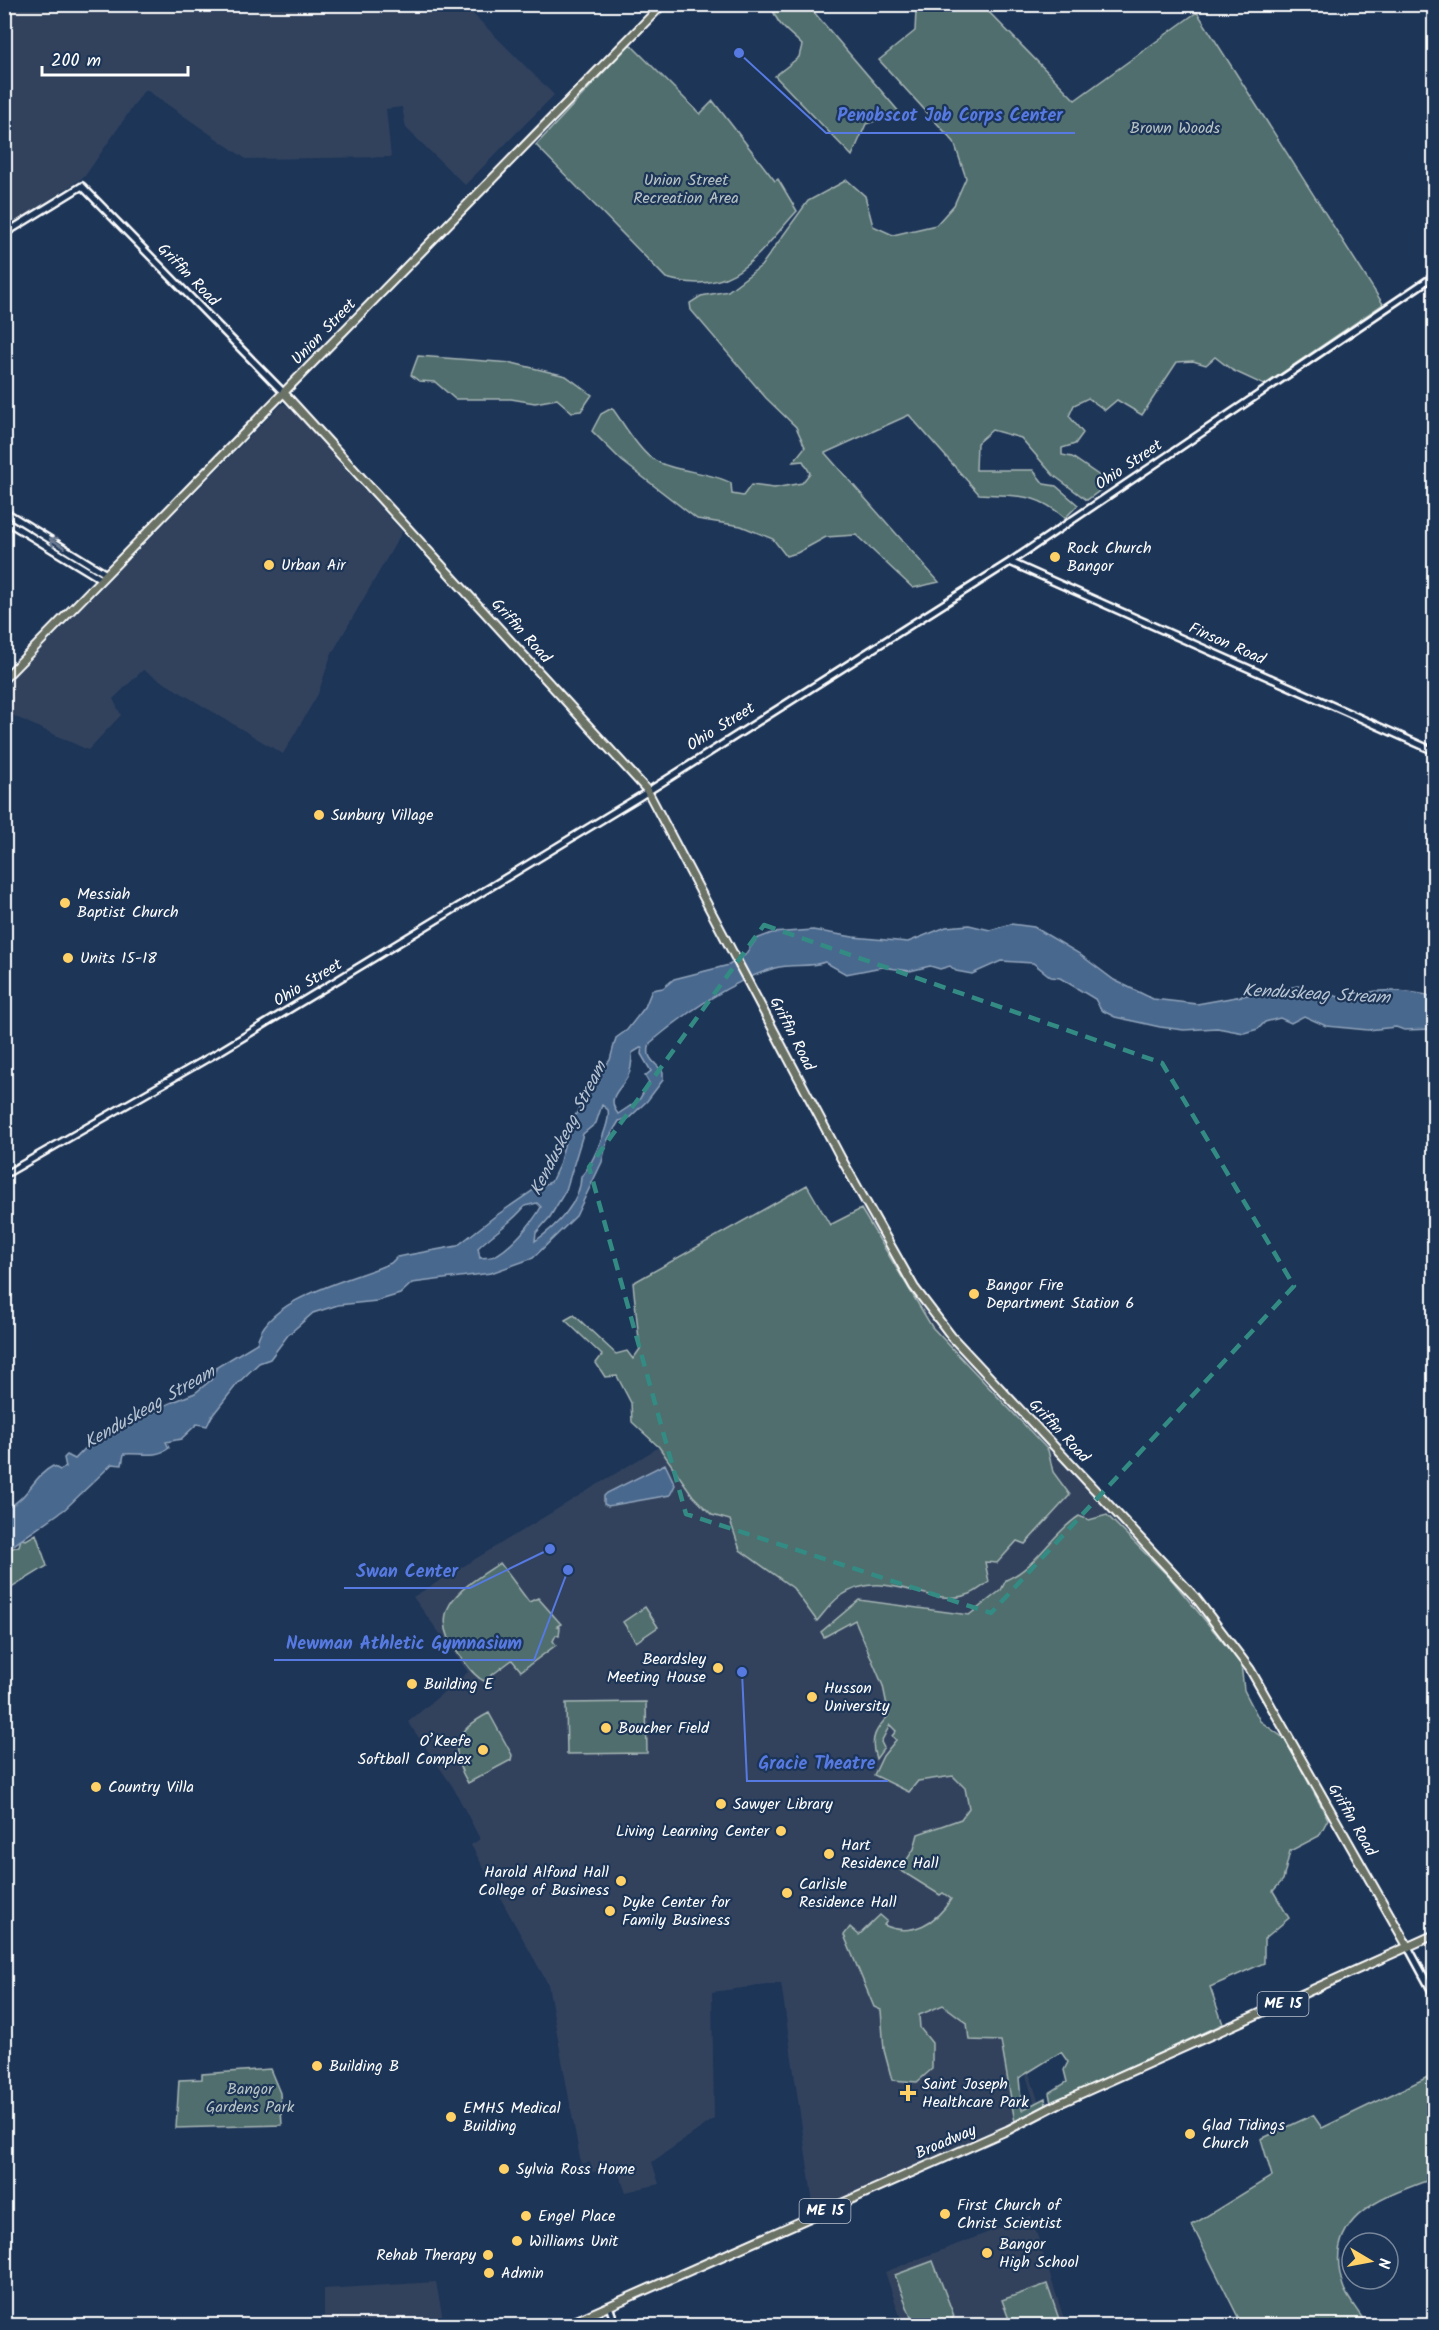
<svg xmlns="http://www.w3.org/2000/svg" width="1439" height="2330" font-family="Kalam,sans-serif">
	<rect width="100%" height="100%" fill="#1d3557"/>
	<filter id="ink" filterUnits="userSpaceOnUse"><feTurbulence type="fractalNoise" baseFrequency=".0167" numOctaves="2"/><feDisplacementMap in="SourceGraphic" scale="12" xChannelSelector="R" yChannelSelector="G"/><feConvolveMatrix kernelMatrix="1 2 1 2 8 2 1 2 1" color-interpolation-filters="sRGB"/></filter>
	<g filter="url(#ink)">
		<path fill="#31435d" d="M 5,4 L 464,5 L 554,95 L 465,185 L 406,128 L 402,107 L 386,109 L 391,157 L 246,159 L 145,89 L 85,176 L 5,229 Z
			M 284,404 L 290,407 L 402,532 L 331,655 L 318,694 L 283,754 L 143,670 L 113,699 L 121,715 L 88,750 L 5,712 L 5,686 L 280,406 Z
			M 863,1208 L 909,1289 L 939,1330 L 1177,1582 L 1238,1658 L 1086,1773 L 1223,2024 L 1207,2031 L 1156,1937 L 1026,2064 L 1041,2109 L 1037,2111 L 1023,2065 L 1013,2069 L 1023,2117 L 814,2210 L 781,1983 L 712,1992 L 714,2119 L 652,2162 L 659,2184 L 626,2192 L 617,2169 L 592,2172 L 590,2162 L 581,2164 L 548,1984 L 471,1845 L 480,1839 L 453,1787 L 408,1722 L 468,1672 L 413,1597 L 659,1447 L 619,1365 L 824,1226 Z
			M 1031,2216 L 1066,2325 L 903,2325 L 885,2272 Z
			M 436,2282 L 444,2325 L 324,2325 L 324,2289 Z"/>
		<path fill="#506e6d" stroke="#a8b6b6" stroke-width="1.5" d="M 786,5 L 812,10 L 900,113 L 866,124 L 852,156 L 775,76 L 799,57 L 802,45 C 791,33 778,27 773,10 Z
			M 907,5 L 982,5 L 1075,100 L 1197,12 L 1383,304 L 1264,385 L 1232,370 L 1215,357 L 1206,365 L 1193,361 L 1177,362 L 1142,415 L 1117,400 L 1105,410 L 1088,398 L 1074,405 L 1069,416 L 1083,433 L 1075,444 L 1062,448 L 1062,455 L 1072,457 L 1110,483 L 1087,500 L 1053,475 L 1021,438 L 992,430 L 977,443 L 976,470 L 1033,470 L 1044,484 L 1056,486 L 1078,505 L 1065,518 C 1034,491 1017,497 979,494 L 909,415 L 825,453 L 939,582 L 913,588 L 856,535 L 826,537 L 797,553 L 786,556 L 773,539 L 741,526 L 697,519 L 622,461 L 592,431 L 601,414 L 612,408 C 622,421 637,448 650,457 C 671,473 707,470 731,483 L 732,494 L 743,496 L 751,485 L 774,488 L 802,483 L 810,473 L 803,461 L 793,462 L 805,447 L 796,427 L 766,398 L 691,310 L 690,303 L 701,296 L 728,291 L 761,266 L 808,201 L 847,180 L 865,196 L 873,226 L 893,235 L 936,225 L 954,205 L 966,178 L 954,142 L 879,60 L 915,31 L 916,11 Z
			M 630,44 L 700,114 L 713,101 L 775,181 L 778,179 L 797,211 C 757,255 734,298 666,278 L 536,145 Z
			M 418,356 L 512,363 L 566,376 L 592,395 L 581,411 L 572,412 L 557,399 L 535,403 L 511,399 L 455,399 L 435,382 L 419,381 L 411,375 Z
			M 807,1185 L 830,1225 L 861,1209 L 932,1327 L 1048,1450 L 1053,1472 L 1070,1495 L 1025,1544 L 1017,1541 L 997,1563 L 985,1562 L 989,1582 C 983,1586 976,1592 970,1594 C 927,1610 887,1564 839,1597 C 831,1603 824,1613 817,1621 L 793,1588 L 740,1550 L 730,1520 L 712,1515 L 693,1496 L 659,1447 L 632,1422 L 631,1403 L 617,1376 L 605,1377 L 596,1363 L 602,1355 L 565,1320 L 574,1315 L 616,1354 L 627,1351 L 633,1359 L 640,1349 L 633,1283 Z
			M 1107,1515 L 1171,1579 L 1241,1664 L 1244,1690 L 1260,1721 L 1285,1739 L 1328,1819 L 1319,1836 L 1290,1851 L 1283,1880 L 1273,1891 L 1289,1918 L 1264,1939 L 1264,1963 L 1210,1987 L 1223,2024 L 1051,2103 L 1049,2093 L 1067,2082 L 1064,2070 L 1068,2062 L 1061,2052 L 1019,2078 L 1022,2110 L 1045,2098 L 1046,2106 L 1015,2122 L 1001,2041 L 969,2040 L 967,2023 L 943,2005 L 919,2015 L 920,2028 L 932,2043 L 932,2069 L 917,2082 L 892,2080 L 884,2050 L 881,2010 L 874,2007 L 844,1935 L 850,1927 L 859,1935 L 880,1915 L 887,1921 L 884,1925 C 912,1938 937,1922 951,1899 L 943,1893 L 940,1895 L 900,1870 L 914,1849 L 918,1834 L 961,1819 L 969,1808 L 965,1788 L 953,1776 L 918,1781 L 909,1792 L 874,1775 L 883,1756 L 896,1740 L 892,1736 L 896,1731 L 890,1725 L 881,1742 L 884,1748 L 876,1759 C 869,1738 876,1729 889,1715 L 883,1686 L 855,1620 L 824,1637 L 821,1632 L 859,1600 L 969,1615 L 1001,1590 L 1006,1580 C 1037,1567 1051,1534 1079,1516 L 1089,1520 Z
			M 36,1534 L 47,1566 L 5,1592 L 5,1554 L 7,1550 L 19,1546 L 21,1539 L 26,1540 Z
			M 500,1563 L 529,1602 L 538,1598 L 561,1624 L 557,1626 L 560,1627 L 559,1636 L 556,1635 L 553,1641 L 556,1645 L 521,1671 L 512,1660 L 484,1681 C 473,1676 467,1664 459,1655 C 423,1608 464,1587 500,1563 Z
			M 645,1607 L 658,1627 L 636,1642 L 623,1622 Z
			M 646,1702 L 647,1753 L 567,1754 L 566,1703 Z
			M 489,1713 L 512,1755 L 511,1760 L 468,1783 C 448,1749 454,1731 489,1713 Z
			M 270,2069 L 280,2093 L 282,2125 L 176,2128 L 179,2080 L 202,2079 L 202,2074 Z
			M 1434,2074 L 1434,2178 C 1383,2197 1321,2216 1343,2286 C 1347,2299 1360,2313 1367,2325 L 1242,2325 L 1192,2225 L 1272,2176 L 1261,2139 L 1313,2115 L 1322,2128 Z
			M 933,2261 L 954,2316 L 948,2325 L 914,2325 L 895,2275 Z
			M 1047,2284 L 1061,2325 L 1011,2325 L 1002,2300 Z"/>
		<path fill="#48688e" stroke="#91a4bb" stroke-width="1.5" fill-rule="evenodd" d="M 1011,924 L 1034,927 L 1078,953 L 1114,980 L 1153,999 L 1197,1004 L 1298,986 L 1358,1002 C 1361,999 1364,994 1368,993 C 1379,988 1425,992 1434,998 L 1434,1029 L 1404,1030 L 1396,1027 L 1368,1030 L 1326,1026 L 1304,1016 L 1291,1023 L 1280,1018 L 1265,1022 L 1258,1029 L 1244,1033 L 1217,1028 L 1184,1030 L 1160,1027 L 1115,1017 L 1101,1010 L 1095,999 L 1060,978 L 1051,977 L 1033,963 L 1001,961 L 972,974 L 956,971 L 950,966 L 940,969 L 930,966 L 910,971 L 882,967 L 846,974 L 825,962 C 810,968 792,963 775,968 C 733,980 684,1014 650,1043 C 645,1059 654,1061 663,1072 L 663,1080 L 647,1101 L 629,1118 L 619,1121 L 607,1141 L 602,1162 L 576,1216 L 533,1258 L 491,1273 L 412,1283 L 400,1294 L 377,1301 L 338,1305 L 313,1313 L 288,1335 L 270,1359 L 259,1363 L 238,1383 L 212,1416 L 207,1426 L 197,1424 L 181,1439 L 166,1442 L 169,1448 C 155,1459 140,1452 124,1454 L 122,1465 L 112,1464 L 65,1509 L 5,1551 L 4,1509 C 27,1501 33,1476 53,1466 L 60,1470 L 66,1467 L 64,1458 L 67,1455 L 75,1459 L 101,1432 L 120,1430 L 168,1404 L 195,1393 L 211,1380 L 217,1367 L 257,1343 C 266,1297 355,1279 391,1263 L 397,1257 L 457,1246 L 494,1217 L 538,1187 L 551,1182 L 559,1165 L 568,1130 L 582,1102 L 597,1076 L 610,1060 L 616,1038 L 627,1030 L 645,1007 L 652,990 L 663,988 L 674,979 L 729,965 L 745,955 L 756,939 L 772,933 L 813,930 L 853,937 L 908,942 L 946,927 L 969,925 L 990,930 ZM 642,1047 L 641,1054 L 651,1071 L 645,1076 L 649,1083 L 639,1100 L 618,1114 C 605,1097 621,1090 628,1076 C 632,1069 632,1060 632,1053 ZM 602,1105 L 608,1110 C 611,1122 591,1168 581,1176 C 581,1202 556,1227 535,1241 L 536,1233 L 550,1217 L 566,1190 L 583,1134 L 596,1123 ZM 537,1203 L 541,1207 C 534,1221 509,1250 494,1256 C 491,1258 484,1257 480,1258 L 478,1248 C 493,1233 512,1223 525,1206 Z
			M 665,1464 L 675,1485 L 670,1495 L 608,1506 L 604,1504 L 604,1496 L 607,1493 Z"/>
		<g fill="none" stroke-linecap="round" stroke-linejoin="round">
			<g stroke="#fff" stroke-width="10">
				<path id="minor" d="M 4,234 L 82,186 L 284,393
					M 4,511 L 106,574
					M 4,520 L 101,579
					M 1010,562 L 1434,751
					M 4,1175 L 222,1050 L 639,797 L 1010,562 L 1434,276
					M 1408,1947 L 1434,1995
					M 609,2306 L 616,2326"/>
			</g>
			<g stroke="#fff" stroke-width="11">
				<path id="major" d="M 284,393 L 647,790 L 841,1158 L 914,1287 L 952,1337 L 1196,1598 L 1250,1669 L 1408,1947
					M 4,679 L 663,4
					M 564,2326 L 1008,2130 L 1058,2104 L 1434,1935"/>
			</g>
			<use href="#minor" stroke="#1d3557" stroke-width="5"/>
			<use href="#major" stroke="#6a7165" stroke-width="7"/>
		</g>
		<defs><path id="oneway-shaft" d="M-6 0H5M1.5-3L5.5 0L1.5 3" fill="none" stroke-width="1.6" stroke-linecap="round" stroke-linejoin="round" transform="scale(1.5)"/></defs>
		<use stroke="#6c7c92" href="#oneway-shaft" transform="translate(57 543) rotate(-148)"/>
	</g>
	<path fill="none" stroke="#338b84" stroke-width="4.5" stroke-dasharray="12 8" stroke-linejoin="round" d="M 764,925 L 1162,1063 L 1294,1286 L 991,1613 L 686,1514 L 589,1167 Z"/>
	<g fill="#ffd166" stroke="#1d3557" stroke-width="2">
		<circle cx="1055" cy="557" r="6"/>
		<circle cx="269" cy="565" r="6"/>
		<circle cx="319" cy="815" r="6"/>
		<circle cx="65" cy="903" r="6"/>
		<circle cx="68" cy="958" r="6"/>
		<circle cx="974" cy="1294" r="6"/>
		<circle cx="718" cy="1668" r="6"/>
		<circle cx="412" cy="1684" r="6"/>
		<circle cx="812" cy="1697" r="6"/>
		<circle cx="606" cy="1728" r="6"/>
		<circle cx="483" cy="1750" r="6"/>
		<circle cx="96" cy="1787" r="6"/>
		<circle cx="721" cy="1804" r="6"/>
		<circle cx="781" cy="1831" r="6"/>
		<circle cx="829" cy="1854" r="6"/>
		<circle cx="621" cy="1881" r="6"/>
		<circle cx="787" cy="1893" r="6"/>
		<circle cx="610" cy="1911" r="6"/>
		<circle cx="317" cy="2066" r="6"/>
		<path d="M905 2084h6v6h6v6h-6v6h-6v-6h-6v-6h6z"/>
		<circle cx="451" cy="2117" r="6"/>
		<circle cx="1190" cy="2134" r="6"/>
		<circle cx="504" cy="2169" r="6"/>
		<circle cx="945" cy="2214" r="6"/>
		<circle cx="526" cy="2216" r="6"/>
		<circle cx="517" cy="2241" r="6"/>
		<circle cx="987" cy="2253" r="6"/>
		<circle cx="488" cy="2255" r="6"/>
		<circle cx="489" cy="2273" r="6"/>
	</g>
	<g text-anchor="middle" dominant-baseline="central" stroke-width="4.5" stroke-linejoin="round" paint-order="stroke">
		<g fill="#1d3557" stroke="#bbc2cd" stroke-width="1.5">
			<rect x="1257.5" y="1992" width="51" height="24" rx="4.5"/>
			<rect x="799.5" y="2199" width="51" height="24" rx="4.5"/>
		</g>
		<g font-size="15" font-weight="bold" fill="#fff">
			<text x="1283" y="2004">ME 15</text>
			<text x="825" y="2211">ME 15</text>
		</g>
		<g font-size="16" fill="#b9c5c5" stroke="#1d3557">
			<text x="1175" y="128">Brown Woods</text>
			<text x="686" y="180">Union Street<tspan x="686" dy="18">Recreation Area</tspan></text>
			<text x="250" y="2089">Bangor<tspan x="250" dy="18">Gardens Park</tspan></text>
		</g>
		<g font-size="16" fill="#fff" stroke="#1d3557">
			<text transform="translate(188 275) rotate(46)">Griffin Road</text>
			<text transform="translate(324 332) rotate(-46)">Union Street</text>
			<text transform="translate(1129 465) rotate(-34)">Ohio Street</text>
			<text transform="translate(521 631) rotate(48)">Griffin Road</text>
			<text transform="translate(1227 644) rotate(24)">Finson Road</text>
			<text transform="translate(721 727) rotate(-32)">Ohio Street</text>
			<text transform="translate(308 983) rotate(-31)">Ohio Street</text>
			<text transform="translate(792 1034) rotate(63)">Griffin Road</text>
			<text transform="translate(1059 1431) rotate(47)">Griffin Road</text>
			<text transform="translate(1352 1820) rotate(60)">Griffin Road</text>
			<text transform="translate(946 2142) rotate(-23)">Broadway</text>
		</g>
		<g font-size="16" fill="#fff" stroke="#1d3557" text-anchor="start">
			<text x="1067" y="548">Rock Church<tspan x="1067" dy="18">Bangor</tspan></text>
			<text x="281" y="565">Urban Air</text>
			<text x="331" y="815">Sunbury Village</text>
			<text x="77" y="894">Messiah<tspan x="77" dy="18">Baptist Church</tspan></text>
			<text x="80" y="958">Units 15-18</text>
			<text x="986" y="1285">Bangor Fire<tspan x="986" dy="18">Department Station 6</tspan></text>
			<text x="706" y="1659" text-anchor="end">Beardsley<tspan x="706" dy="18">Meeting House</tspan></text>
			<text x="424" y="1684">Building E</text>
			<text x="824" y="1688">Husson<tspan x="824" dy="18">University</tspan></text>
			<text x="618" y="1728">Boucher Field</text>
			<text x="471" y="1741" text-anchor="end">O’Keefe<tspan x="471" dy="18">Softball Complex</tspan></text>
			<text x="108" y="1787">Country Villa</text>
			<text x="733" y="1804">Sawyer Library</text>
			<text x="769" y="1831" text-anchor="end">Living Learning Center</text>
			<text x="841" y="1845">Hart<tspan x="841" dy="18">Residence Hall</tspan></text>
			<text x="609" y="1872" text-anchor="end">Harold Alfond Hall<tspan x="609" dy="18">College of Business</tspan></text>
			<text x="799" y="1884">Carlisle<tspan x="799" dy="18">Residence Hall</tspan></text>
			<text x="622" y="1902">Dyke Center for<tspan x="622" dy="18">Family Business</tspan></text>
			<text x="329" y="2066">Building B</text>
			<text x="922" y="2084">Saint Joseph<tspan x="922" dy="18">Healthcare Park</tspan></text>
			<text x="463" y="2108">EMHS Medical<tspan x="463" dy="18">Building</tspan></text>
			<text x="1202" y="2125">Glad Tidings<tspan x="1202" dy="18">Church</tspan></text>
			<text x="516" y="2169">Sylvia Ross Home</text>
			<text x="957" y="2205">First Church of<tspan x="957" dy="18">Christ Scientist</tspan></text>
			<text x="538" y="2216">Engel Place</text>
			<text x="529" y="2241">Williams Unit</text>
			<text x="999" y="2244">Bangor<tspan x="999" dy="18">High School</tspan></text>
			<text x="476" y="2255" text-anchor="end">Rehab Therapy</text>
			<text x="501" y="2273">Admin</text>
		</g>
		<g font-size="18" font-style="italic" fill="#b6c3d2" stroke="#1d3557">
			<text transform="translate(1316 995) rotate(3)">Kenduskeag Stream</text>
			<text transform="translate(569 1129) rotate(-63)">Kenduskeag Stream</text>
			<text transform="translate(150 1408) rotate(-30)">Kenduskeag Stream</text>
		</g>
	</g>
	<path fill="none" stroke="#567ae2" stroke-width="2" d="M739 53L826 133H1075M550 1549L470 1588H344M568 1570L534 1660H274M742 1672L747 1781H888"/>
	<g fill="#567ae2" stroke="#1d3557" stroke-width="2">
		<circle cx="739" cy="53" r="6"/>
		<circle cx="550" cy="1549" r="6"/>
		<circle cx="568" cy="1570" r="6"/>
		<circle cx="742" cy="1672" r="6"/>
	</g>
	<g font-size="18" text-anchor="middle" font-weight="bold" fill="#567ae2" stroke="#1d3557" stroke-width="4.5" stroke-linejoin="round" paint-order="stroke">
		<text x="950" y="121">Penobscot Job Corps Center</text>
		<text x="407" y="1577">Swan Center</text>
		<text x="404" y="1649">Newman Athletic Gymnasium</text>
		<text x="817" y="1769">Gracie Theatre</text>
	</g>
	<rect width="1439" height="2330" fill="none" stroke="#1d3557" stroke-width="24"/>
	<rect x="12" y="12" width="1415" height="2306" fill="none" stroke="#fff" stroke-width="2" filter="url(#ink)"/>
	<g transform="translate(1370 2261) rotate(100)"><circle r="28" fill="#1d3557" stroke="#77869a" stroke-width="1.5"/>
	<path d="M0-4.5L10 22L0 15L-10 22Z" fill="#ffd166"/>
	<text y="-9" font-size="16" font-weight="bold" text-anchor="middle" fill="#ffffff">N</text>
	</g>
	<path d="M42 66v9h146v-9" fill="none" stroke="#ffffff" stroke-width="3"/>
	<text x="51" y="66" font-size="18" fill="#ffffff" stroke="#1d3557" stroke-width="4.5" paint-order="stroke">200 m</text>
</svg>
